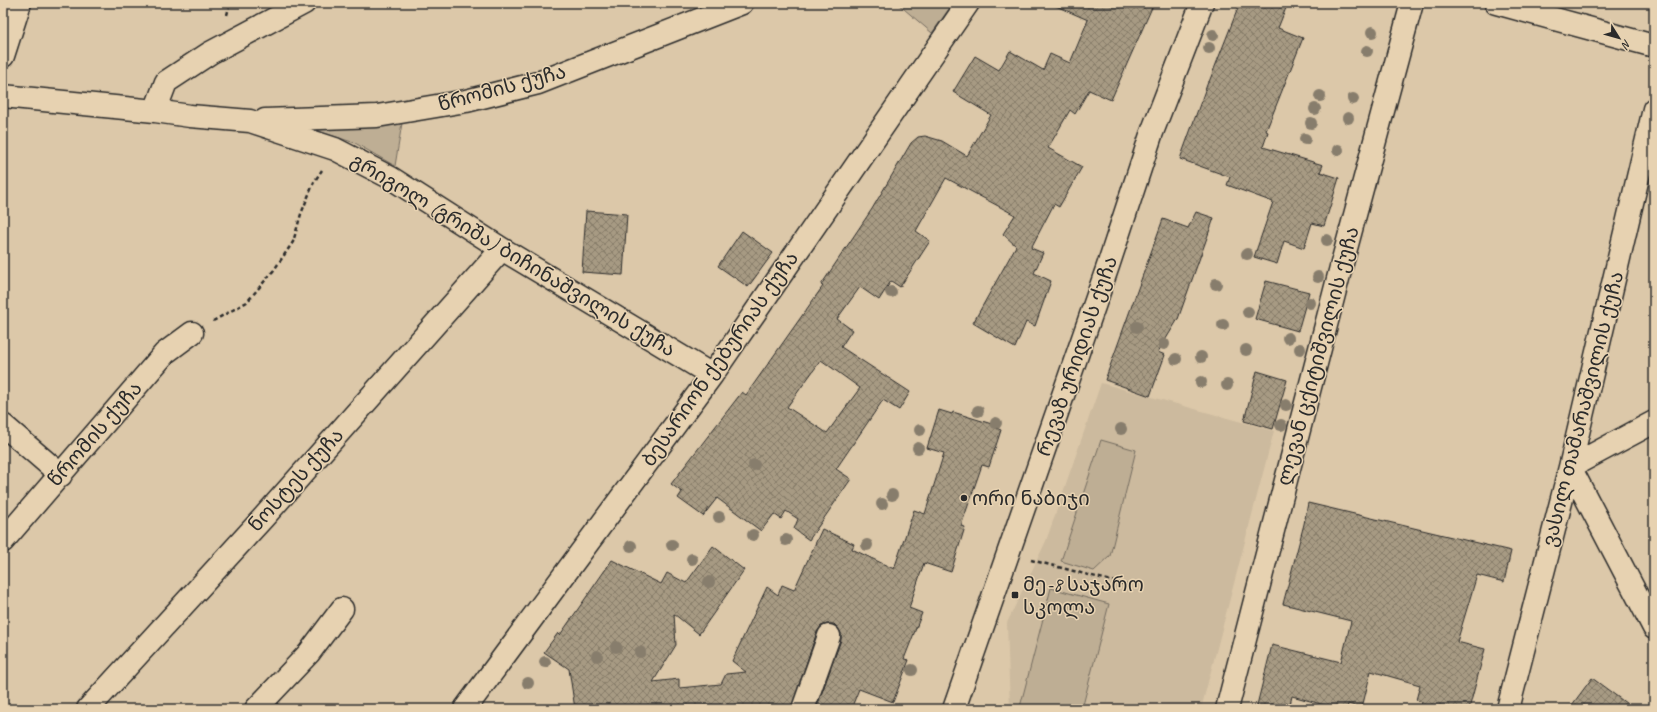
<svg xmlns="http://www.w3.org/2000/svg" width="1657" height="712" font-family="Caveat,'Noto Sans Georgian',sans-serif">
	<defs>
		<pattern id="building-cross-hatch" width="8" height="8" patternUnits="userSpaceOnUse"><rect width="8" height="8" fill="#a79a83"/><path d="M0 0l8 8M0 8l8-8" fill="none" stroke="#887e6b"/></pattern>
	</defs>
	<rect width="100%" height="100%" fill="#dcc8a9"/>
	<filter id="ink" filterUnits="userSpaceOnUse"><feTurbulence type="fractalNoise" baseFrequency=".025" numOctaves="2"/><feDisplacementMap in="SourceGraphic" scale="8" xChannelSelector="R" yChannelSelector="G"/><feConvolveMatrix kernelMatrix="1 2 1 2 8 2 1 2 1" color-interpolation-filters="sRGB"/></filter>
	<g filter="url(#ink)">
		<path fill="#ccba9e" d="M 1101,383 L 1274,431 L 1201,709 L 1010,709 L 1007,623 L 1046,541 Z"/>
		<path fill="#beae94" stroke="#746c60" d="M 897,3 L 953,3 L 932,33 Z
			M 402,123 L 395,166 L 355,143 L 300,125 Z
			M 1101,440 L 1136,450 L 1110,556 L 1094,571 L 1061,561 Z
			M 1051,588 L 1109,604 L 1082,709 L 1028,709 L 1020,707 Z"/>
		<path fill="url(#building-cross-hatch)" stroke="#2b2b2b" fill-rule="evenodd" d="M 1049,3 L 1154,3 L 1111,100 L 1089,90 L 1075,114 L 1070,110 L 1048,148 L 1082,167 L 1059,207 L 1054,204 L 1031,248 L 1043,253 L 1034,273 L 1051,281 L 1035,326 L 1026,322 L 1015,348 L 973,323 L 1016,246 L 1003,234 L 1015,215 L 946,178 L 916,231 L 930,241 L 900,287 L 891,281 L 879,300 L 860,287 L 837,319 L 852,330 L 841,347 L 910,392 L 899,410 L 883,400 L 836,469 L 851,479 L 809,540 L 794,529 L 798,519 L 786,511 L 781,519 L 774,514 L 761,531 L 717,498 L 703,516 L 678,498 L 682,492 L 671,484 L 742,392 L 746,395 L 823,286 L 821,285 L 872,209 L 911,143 L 918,137 L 925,136 L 942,141 L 967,156 L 991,115 L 953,92 L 975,56 L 999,70 L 1010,51 L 1043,70 L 1050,54 L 1070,63 L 1088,20 ZM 821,360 L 860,388 L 827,433 L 787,407 Z
			M 1240,3 L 1288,3 L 1278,28 L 1303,38 L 1266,131 L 1268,132 L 1263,147 L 1323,165 L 1320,172 L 1339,178 L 1324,226 L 1312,223 L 1304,248 L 1284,241 L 1277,264 L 1254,257 L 1273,202 L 1227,185 L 1230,177 L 1180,159 L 1208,82 L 1209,82 Z
			M 586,211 L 627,214 L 623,275 L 582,272 Z
			M 1196,212 L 1214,218 L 1178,319 L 1158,352 L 1165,355 L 1150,396 L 1105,380 L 1163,219 L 1188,228 Z
			M 742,231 L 773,253 L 748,287 L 718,266 Z
			M 1266,281 L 1309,292 L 1298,331 L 1255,319 Z
			M 1257,371 L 1287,380 L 1273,429 L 1244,421 Z
			M 939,410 L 952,414 L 953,412 L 995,425 L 994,427 L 1001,430 L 989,467 L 982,465 L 961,526 L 965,527 L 951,572 L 924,563 L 909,608 L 922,613 L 904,659 L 909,660 L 893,702 L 859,689 L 851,709 L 816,709 L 841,640 L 841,633 L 838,628 L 834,624 L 827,624 L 821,626 L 817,632 L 791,709 L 575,709 L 569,669 L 544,652 L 558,633 L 560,635 L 612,560 L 661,584 L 667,573 L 686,583 L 713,546 L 744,570 L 699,634 L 674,614 L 676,645 L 653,682 L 679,679 L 679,688 L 721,684 L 726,674 L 746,672 L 732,661 L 767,587 L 778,595 L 782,585 L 794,590 L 822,529 L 854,544 L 852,549 L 894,569 L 914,510 L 925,514 L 944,453 L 927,448 Z
			M 1308,503 L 1511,551 L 1504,582 L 1477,575 L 1457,642 L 1485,649 L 1469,709 L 1420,709 L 1422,702 L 1416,700 L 1420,685 L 1371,671 L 1362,708 L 1348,704 L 1347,709 L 1339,709 L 1292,696 L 1289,709 L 1256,709 L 1272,645 L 1341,662 L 1351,621 L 1283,604 L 1304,524 Z
			M 1592,678 L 1634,709 L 1569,709 Z"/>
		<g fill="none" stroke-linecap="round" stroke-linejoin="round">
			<g stroke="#2b2b2b" stroke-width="25">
				<path id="minor" d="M 1496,3 L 1654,46
					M 3,56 L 20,3
					M 3,96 L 155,111 L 190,116 L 250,121 L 335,149 L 391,178 L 502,249 L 712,375
					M 155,111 L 166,82 L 210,53 L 304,3
					M 265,120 L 377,116 L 466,101 L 538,83 L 742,3
					M 1654,422 L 1570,467 L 1654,628
					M 3,425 L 61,475
					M 3,541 L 165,353 L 192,333
					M 88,709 L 263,518 L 502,249
					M 256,709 L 309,653 L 342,609
					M 465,709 L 712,375 L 968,3
					M 803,709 L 829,636
					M 954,709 L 1108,266 L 1151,135 L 1202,3
					M 1227,709 L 1341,267 L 1412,3
					M 1508,709 L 1570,467 L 1654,109"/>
			</g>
			<path stroke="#2b2b2b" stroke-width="2.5" stroke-dasharray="4 3" stroke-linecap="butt" d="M 227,15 L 230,3
				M 213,321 L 247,302 L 274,270 L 293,242 L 301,214 L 314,182 L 322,170
				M 1031,560 L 1131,586"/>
			<use href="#minor" stroke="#e7d2b1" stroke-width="22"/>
		</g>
		<g fill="#877d6c">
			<circle cx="1372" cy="32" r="6"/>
			<circle cx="1213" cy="35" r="6"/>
			<circle cx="1209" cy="48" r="6"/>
			<circle cx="1367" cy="51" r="6"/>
			<circle cx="1320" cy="96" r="6"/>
			<circle cx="1353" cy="99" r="6"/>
			<circle cx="1315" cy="109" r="6"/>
			<circle cx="1348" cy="118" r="6"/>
			<circle cx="1311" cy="123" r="6"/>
			<circle cx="1305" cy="139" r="6"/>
			<circle cx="1338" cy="150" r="6"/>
			<circle cx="1327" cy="240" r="6"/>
			<circle cx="1247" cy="254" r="6"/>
			<circle cx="1318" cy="277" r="6"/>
			<circle cx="1216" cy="284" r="6"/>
			<circle cx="891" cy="292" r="6"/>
			<circle cx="1310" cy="303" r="6"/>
			<circle cx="1248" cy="312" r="6"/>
			<circle cx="1223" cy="325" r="6"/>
			<circle cx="1137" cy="327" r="6"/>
			<circle cx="1288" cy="338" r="6"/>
			<circle cx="1164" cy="344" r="6"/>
			<circle cx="1300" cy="349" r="6"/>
			<circle cx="1246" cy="350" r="6"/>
			<circle cx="1201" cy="357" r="6"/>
			<circle cx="1176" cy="359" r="6"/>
			<circle cx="1201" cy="382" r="6"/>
			<circle cx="1227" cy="385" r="6"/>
			<circle cx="1286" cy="405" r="6"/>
			<circle cx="978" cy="411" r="6"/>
			<circle cx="996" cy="423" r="6"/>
			<circle cx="1281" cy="425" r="6"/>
			<circle cx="1121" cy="429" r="6"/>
			<circle cx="920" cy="430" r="6"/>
			<circle cx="918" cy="448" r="6"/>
			<circle cx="754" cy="465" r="6"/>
			<circle cx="892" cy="495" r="6"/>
			<circle cx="882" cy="504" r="6"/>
			<circle cx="719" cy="517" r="6"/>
			<circle cx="753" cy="535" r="6"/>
			<circle cx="786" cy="540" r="6"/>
			<circle cx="672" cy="545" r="6"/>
			<circle cx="867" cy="545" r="6"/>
			<circle cx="631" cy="546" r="6"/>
			<circle cx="692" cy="559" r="6"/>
			<circle cx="709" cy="582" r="6"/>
			<circle cx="616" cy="647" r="6"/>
			<circle cx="640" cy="652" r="6"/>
			<circle cx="597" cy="656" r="6"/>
			<circle cx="545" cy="662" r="6"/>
			<circle cx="912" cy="670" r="6"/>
			<circle cx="528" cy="683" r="6"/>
		</g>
	</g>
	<g fill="#2b2b2b" stroke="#e7d2b1" stroke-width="1.5">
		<circle cx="964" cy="498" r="4"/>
		<rect x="1011" y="591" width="8" height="8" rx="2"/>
	</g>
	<g text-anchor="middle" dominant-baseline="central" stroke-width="3" stroke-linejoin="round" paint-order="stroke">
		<g font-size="20" fill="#2b2b2b" stroke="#e7d2b1">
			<text transform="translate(502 88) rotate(-15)">წრომის ქუჩა</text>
			<text transform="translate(513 255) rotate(31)">გრიგოლ (გრიშა) ბიჩინაშვილის ქუჩა</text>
			<text transform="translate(1077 356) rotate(-71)">რევაზ ურიდიას ქუჩა</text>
			<text transform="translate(1318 356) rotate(-75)">ლევან ცქიტიშვილის ქუჩა</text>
			<text transform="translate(720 359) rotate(-55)">ბესარიონ ქებურიას ქუჩა</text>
			<text transform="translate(1583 409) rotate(-76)">ვასილ თამარაშვილის ქუჩა</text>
			<text transform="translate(95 434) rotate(-49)">წრომის ქუჩა</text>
			<text transform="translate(296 480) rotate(-48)">ნოსტეს ქუჩა</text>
		</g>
		<g font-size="20" fill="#2b2b2b" stroke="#e7d2b1" text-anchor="start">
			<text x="972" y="498">ორი ნაბიჯი</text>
			<text x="1023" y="584">მე-8 საჯარო<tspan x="1023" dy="23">სკოლა</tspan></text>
		</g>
	</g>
	<rect width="1657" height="712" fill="none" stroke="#e7d2b1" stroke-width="16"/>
	<rect x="8" y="8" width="1641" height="696" fill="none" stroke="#2b2b2b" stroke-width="1.5" filter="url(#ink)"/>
	<g transform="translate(1619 38) rotate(127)" stroke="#e7d2b1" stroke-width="3" paint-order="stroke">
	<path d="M0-3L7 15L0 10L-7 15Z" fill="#2b2b2b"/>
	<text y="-6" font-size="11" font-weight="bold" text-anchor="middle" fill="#2b2b2b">N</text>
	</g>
</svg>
